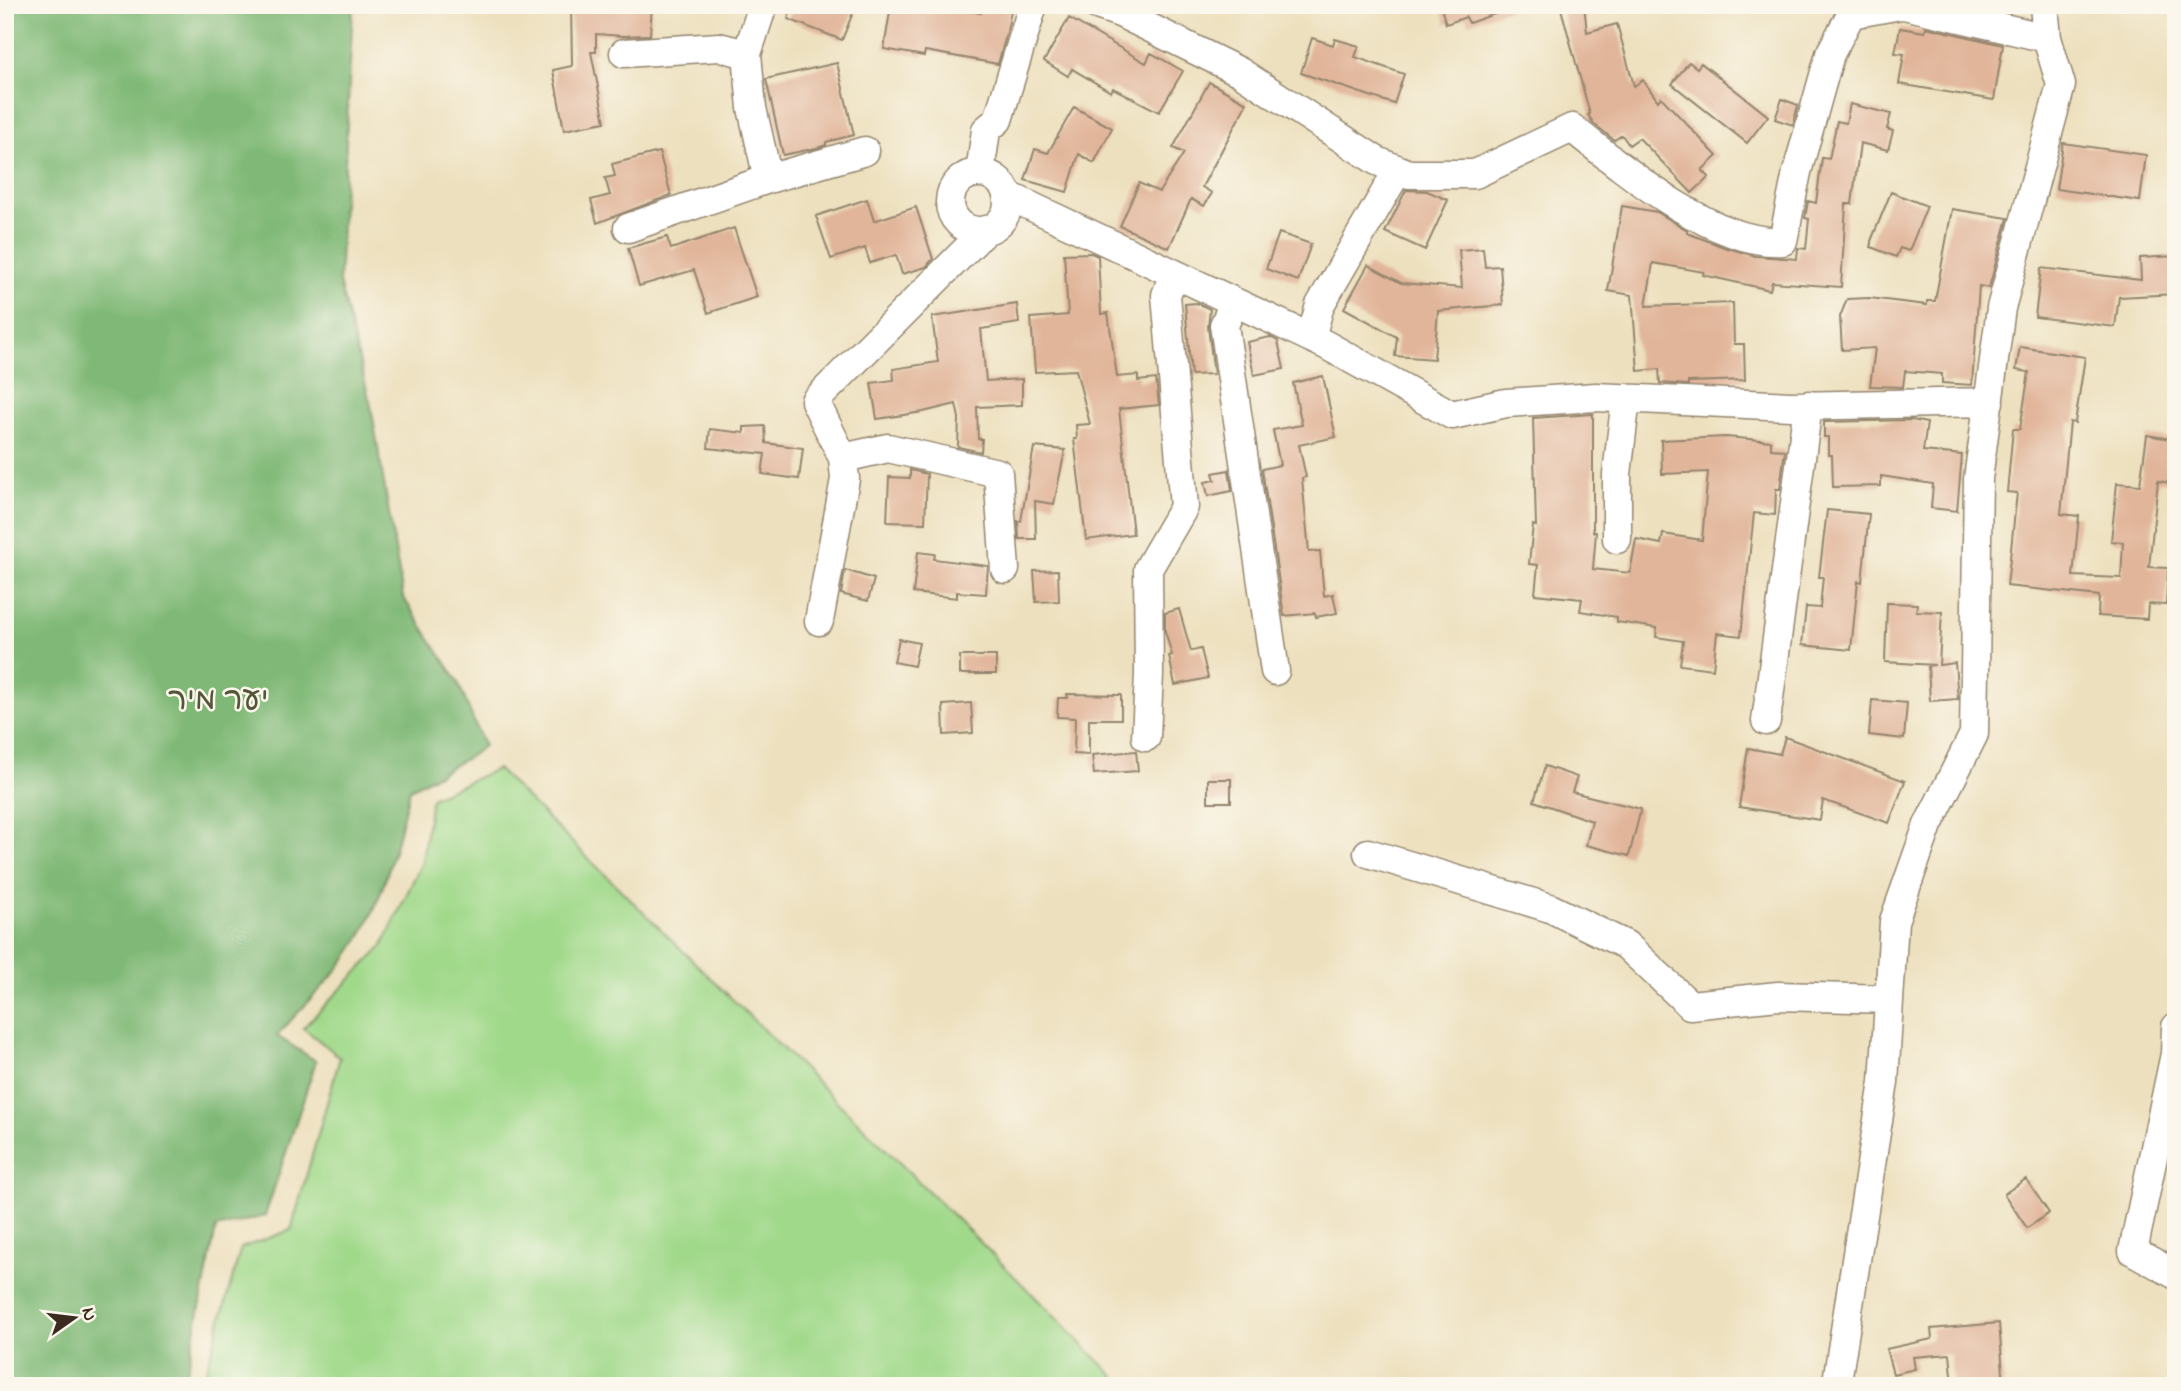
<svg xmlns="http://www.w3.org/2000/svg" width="2181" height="1391" font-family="'Indie Flower','Playpen Sans Hebrew',sans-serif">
	<rect width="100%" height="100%" fill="#fbf7ec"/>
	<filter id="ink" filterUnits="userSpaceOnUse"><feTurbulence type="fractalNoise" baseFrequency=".0143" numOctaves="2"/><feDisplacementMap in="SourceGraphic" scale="14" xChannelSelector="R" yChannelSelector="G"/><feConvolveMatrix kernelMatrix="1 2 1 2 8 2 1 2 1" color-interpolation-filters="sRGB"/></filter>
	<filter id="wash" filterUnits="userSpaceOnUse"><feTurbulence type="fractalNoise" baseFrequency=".00686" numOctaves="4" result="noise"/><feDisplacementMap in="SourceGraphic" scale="28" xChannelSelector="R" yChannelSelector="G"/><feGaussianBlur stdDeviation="1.57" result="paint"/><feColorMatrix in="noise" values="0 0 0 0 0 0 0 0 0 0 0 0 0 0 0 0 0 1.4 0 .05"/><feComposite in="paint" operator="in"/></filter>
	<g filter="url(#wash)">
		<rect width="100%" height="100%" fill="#ede0be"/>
		<path fill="#a1d98b" stroke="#6e8254" stroke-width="2" d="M 497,769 L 962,1224 L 1124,1386 L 202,1386 L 241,1248 L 291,1230 L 340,1057 L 303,1028 L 382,947 L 422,862 L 431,798 Z"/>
		<path fill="#80b977" stroke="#5e724a" stroke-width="2" d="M 5,5 L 353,5 L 339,282 L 371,406 L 403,597 L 457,680 L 484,746 L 469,757 L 410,789 C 396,842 385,900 354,947 C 333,980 302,1006 277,1036 L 316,1061 L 265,1216 L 216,1228 L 184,1386 L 5,1386 Z"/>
		<g id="blocks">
			<path fill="#e1b59a" d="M 571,5 L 652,5 L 650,35 L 623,36 L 596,34 L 596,52 L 591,52 L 605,122 L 564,130 L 553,70 L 572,66 Z
				M 793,5 L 856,5 L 842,40 L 788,19 Z
				M 891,5 L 940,5 L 981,13 L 982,5 L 1012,5 L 1007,32 L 998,64 L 925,51 L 924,56 L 884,49 Z
				M 1440,5 L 1511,5 L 1512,8 L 1469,23 L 1466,17 L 1446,24 Z
				M 1560,5 L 1584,5 L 1587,32 L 1617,24 L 1634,86 L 1643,80 L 1658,101 L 1661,97 L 1717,156 L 1702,170 L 1709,177 L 1692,193 L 1639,138 L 1629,145 L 1622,135 L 1614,140 L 1594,124 L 1588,115 L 1590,114 Z
				M 1069,18 L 1146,63 L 1151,53 L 1183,71 L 1159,112 L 1113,88 L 1111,92 L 1072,69 L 1068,76 L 1044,61 Z
				M 1926,27 L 2003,45 L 1994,100 L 1899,84 L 1904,54 L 1895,53 L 1900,28 L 1925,32 Z
				M 1312,38 L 1333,45 L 1335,39 L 1359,46 L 1355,57 L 1404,74 L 1394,104 L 1301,73 Z
				M 1689,62 L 1697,68 L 1701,63 L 1768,116 L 1747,143 L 1672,84 Z
				M 837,63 L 854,135 L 826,142 L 826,145 L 817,148 L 783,155 L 766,79 Z
				M 1209,82 L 1247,103 L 1202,187 L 1212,193 L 1204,206 L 1191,199 L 1169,248 L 1120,226 L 1139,183 L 1159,192 L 1184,153 L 1173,148 Z
				M 1782,99 L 1798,105 L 1793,125 L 1775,119 Z
				M 1850,104 L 1891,114 L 1887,129 L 1893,131 L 1888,150 L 1860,143 L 1852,204 L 1846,204 L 1841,287 L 1772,282 L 1770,290 L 1703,275 L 1704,272 L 1653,263 L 1646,306 L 1733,303 L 1734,344 L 1744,344 L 1745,380 L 1688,382 L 1688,385 L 1660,383 L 1659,369 L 1638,371 L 1632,295 L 1608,291 L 1622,206 L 1657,212 L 1687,230 L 1687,233 L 1724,247 L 1755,256 L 1797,259 L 1798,248 L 1806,249 L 1809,219 L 1805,218 L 1808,201 L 1816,203 L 1822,158 L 1829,159 L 1837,121 L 1846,123 Z
				M 1074,107 L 1112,128 L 1094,163 L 1079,154 L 1067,192 L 1025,180 L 1035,149 L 1048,153 Z
				M 2063,143 L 2146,155 L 2140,201 L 2056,189 Z
				M 659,152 L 671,195 L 597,223 L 591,200 L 610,195 L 605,178 L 615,176 L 612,164 Z
				M 1406,190 L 1427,191 L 1448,200 L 1425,250 L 1385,232 Z
				M 1891,192 L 1927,206 L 1909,251 L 1900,248 L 1896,257 L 1871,247 L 1871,241 Z
				M 867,199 L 874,221 L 916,207 L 933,259 L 926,267 L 902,274 L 896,255 L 870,263 L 865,248 L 831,259 L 816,216 Z
				M 1952,209 L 2008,218 L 1989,288 L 1979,286 L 1972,385 L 1942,383 L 1942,374 L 1905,371 L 1903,387 L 1870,386 L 1875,348 L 1842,350 L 1840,317 L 1847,299 L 1869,298 L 1927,305 L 1927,301 L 1935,301 Z
				M 734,228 L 757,297 L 708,313 L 694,270 L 639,286 L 628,248 L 667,237 L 671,249 Z
				M 1279,233 L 1311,244 L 1298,281 L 1266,269 Z
				M 1483,248 L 1485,267 L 1500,266 L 1503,305 L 1438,311 L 1434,359 L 1395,356 L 1397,337 L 1344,308 L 1368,265 L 1401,283 L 1462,288 L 1459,250 Z
				M 1091,253 L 1098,256 L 1101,314 L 1108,313 L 1117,377 L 1138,375 L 1138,381 L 1156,379 L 1159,405 L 1119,409 L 1133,534 L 1086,540 L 1074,439 L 1077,439 L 1076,425 L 1090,424 L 1076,370 L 1035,372 L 1031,318 L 1068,315 L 1064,254 Z
				M 2176,256 L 2176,294 L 2119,297 L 2115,327 L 2035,317 L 2041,268 L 2141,280 L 2140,258 Z
				M 1197,303 L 1210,309 L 1208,327 L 1214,374 L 1191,375 L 1185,304 Z
				M 1017,304 L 1019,323 L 981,329 L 986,381 L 1022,379 L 1022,405 L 977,407 L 978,439 L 982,439 L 981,452 L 958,447 L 959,418 L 956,404 L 923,412 L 877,419 L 871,383 L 894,380 L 893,369 L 938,362 L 932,317 Z
				M 1270,337 L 1278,341 L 1284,369 L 1254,375 L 1247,342 Z
				M 2020,347 L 2085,357 L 2075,423 L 2070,422 L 2061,514 L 2079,516 L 2073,576 L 2121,578 L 2123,542 L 2111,541 L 2117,483 L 2140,485 L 2147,435 L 2176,440 L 2176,484 L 2158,481 L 2149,567 L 2168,568 L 2166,605 L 2148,604 L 2147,619 L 2098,616 L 2099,596 L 2007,586 L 2017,493 L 2007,492 L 2013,429 L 2020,429 L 2029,372 L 2016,370 Z
				M 1323,376 L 1336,437 L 1299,445 L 1306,477 L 1302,478 L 1309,552 L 1320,551 L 1324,596 L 1333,594 L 1337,613 L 1316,617 L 1315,613 L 1284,616 L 1262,469 L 1280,465 L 1273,430 L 1302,425 L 1293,383 Z
				M 1593,414 L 1593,532 L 1596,532 L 1593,569 L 1630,573 L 1636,539 L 1661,544 L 1663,534 L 1702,540 L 1708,472 L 1662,474 L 1661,440 L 1726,437 L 1771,441 L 1771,449 L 1785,450 L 1780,489 L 1776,489 L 1775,515 L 1754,513 L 1741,636 L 1717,633 L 1713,669 L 1680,665 L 1683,641 L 1656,637 L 1657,628 L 1617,622 L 1617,617 L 1580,611 L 1582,599 L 1535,594 L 1538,565 L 1529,564 L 1533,525 L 1536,526 L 1533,418 Z
				M 1911,420 L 1927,423 L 1923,451 L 1962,455 L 1957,511 L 1931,508 L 1933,484 L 1881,476 L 1881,486 L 1833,487 L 1832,455 L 1828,455 L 1828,437 L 1824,437 L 1824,422 Z
				M 765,426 L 766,443 L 803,448 L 799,479 L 762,474 L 765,454 L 708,448 L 710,429 L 744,433 L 744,427 Z
				M 1034,447 L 1065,450 L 1054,504 L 1035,501 L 1036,539 L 1019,539 L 1018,521 L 1021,521 Z
				M 910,470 L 927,474 L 925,523 L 887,522 L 889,477 L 910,478 Z
				M 1229,470 L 1232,491 L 1208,496 L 1205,482 L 1215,480 L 1213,473 Z
				M 1827,510 L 1869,514 L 1862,582 L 1858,581 L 1851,650 L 1802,645 L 1806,607 L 1820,608 L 1823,577 L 1819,577 Z
				M 918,552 L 935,554 L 934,559 L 988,566 L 986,594 L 957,592 L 957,598 L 913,593 Z
				M 845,570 L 874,579 L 868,601 L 841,594 Z
				M 1058,570 L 1059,601 L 1036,602 L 1034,571 Z
				M 1887,603 L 1917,604 L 1916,611 L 1942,612 L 1939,665 L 1955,663 L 1958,699 L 1930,701 L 1928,666 L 1935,665 L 1885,662 Z
				M 1179,609 L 1191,651 L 1201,649 L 1208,678 L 1175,685 L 1169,656 L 1172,655 L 1165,631 L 1165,613 Z
				M 899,639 L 919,643 L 914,666 L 894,662 Z
				M 960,656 L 996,656 L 996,674 L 960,674 Z
				M 1067,694 L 1121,695 L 1121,719 L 1089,719 L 1089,755 L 1074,754 L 1075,718 L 1057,717 L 1058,698 L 1068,698 Z
				M 1872,700 L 1907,703 L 1904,739 L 1869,735 Z
				M 971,703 L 973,733 L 944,735 L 943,705 Z
				M 1785,737 L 1905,781 L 1889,823 L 1823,800 L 1820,820 L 1739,807 L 1748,748 L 1780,754 Z
				M 1136,751 L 1138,771 L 1094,774 L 1092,755 Z
				M 1545,766 L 1577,777 L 1572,792 L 1641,809 L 1629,856 L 1586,845 L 1592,821 L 1534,801 Z
				M 1208,779 L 1231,779 L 1231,802 L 1208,802 Z
				M 2026,1179 L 2049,1213 L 2027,1228 L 2004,1194 Z
				M 1999,1323 L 2004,1386 L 1953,1386 L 1950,1354 L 1913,1357 L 1915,1369 L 1893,1374 L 1886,1349 L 1932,1339 L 1931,1329 Z"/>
		</g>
	</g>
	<g filter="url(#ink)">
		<use href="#blocks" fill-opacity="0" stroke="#94856e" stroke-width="2"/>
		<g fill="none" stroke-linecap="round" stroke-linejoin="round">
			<g stroke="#94856e" stroke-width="31">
				<path id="minor" d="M 763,5 L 747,54 L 752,108 L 768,179
					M 1097,5 L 1120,13 L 1240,72 L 1377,161 L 1409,174 L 1475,174 L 1572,128 C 1624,170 1715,246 1783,241 L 1797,172 L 1830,54 L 1851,14 L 1901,5
					M 1904,5 L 2047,38
					M 624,53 L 719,47 L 747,54
					M950 202a29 29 0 1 1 58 0a29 29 0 1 1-58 0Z
					M 980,173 L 986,130 L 998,120 L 1033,5
					M 1007,195 L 1326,345 L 1452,415 L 1506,403 L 1596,397 L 1791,406 L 1989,402
					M 628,228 L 768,179 L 865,151
					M 1234,303 L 1224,325 L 1275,671
					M 1311,338 L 1320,305 L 1398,170
					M 843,458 L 888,448 L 998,473 L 1005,569
					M 1617,539 L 1617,474 L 1626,398
					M 819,621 L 845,479 L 843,458 L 815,401 L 984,232
					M 1766,721 L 1808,405
					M 1146,737 L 1149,674 L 1148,569 L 1184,507 L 1166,295 L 1174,274
					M 1368,853 L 1550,908 L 1626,945 L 1690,1005 L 1778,996 L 1889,999
					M 2176,1027 L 2175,1054 L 2133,1251 L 2176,1275
					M 1840,1386 L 1838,1375 L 1884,1082 L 1894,921 L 1928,825 L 1974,734 L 1978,479 L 2001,308 L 2061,85 L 2047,38 L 2044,5"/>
			</g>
			<use href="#minor" stroke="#fff" stroke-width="28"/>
		</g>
	</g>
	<g text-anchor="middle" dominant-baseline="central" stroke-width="5" stroke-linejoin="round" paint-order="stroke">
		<g font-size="32" fill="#545639" stroke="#fbf7ec">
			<text x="218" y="701">יער מיר</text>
		</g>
	</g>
	<rect width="2181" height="1391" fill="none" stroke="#fbf7ec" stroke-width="28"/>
	<g transform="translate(74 1318) rotate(76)" stroke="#fbf7ec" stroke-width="5" paint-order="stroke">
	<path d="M0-5L12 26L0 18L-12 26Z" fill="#3b2a1e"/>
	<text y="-10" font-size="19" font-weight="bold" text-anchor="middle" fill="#3b2a1e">N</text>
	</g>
</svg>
